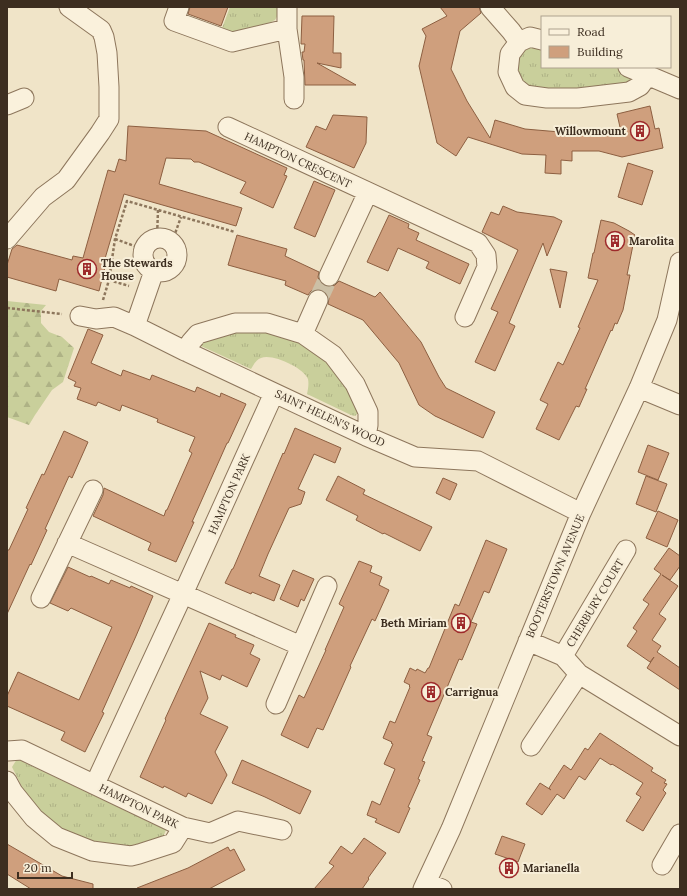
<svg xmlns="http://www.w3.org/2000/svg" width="687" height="896" font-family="Lora,serif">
	<defs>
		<pattern id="grass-tufts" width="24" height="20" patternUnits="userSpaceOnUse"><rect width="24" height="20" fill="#c9cf9b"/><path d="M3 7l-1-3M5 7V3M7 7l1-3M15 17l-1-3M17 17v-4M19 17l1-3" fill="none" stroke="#aeb285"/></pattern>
		<pattern id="forest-firs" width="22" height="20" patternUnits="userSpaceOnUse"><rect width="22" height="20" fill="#c9cf9b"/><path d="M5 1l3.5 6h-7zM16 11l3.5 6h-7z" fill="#aeb285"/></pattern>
	</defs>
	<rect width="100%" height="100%" fill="#f0e4c8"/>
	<path fill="url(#grass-tufts)" d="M 230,7 L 279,7 L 278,15 L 275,20 L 267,24 L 237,34 L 221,31 Z
		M 528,46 L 542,47 L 542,67 L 615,67 L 635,75 L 634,82 L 577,91 L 526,88 L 517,72 L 518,59 Z
		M 237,331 L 258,331 L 299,341 L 316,351 L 345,381 L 359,409 L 358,413 L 355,416 L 351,415 L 307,394 C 308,389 309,384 308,379 C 304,368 272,353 261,358 C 256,360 254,364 251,369 L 201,346 L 201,343 Z
		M 17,759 L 166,830 L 163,837 L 130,846 L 72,838 L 29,801 L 12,767 Z"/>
	<path fill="url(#forest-firs)" d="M 7,301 L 46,305 L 41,311 L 41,323 L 49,332 L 62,337 L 74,348 L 63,382 L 52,390 L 35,415 L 29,425 L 7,417 Z"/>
	<path fill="#cf9f7d" stroke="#8d5f41" d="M 190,7 L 228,7 L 221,26 L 188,14 Z
		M 440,7 L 479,7 L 481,13 L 460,31 L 451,69 L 467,101 L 490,138 L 495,120 L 525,129 L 560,132 L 560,130 L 601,130 L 622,136 L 617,114 L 650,106 L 655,129 L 659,128 L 663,148 L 622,157 L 599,151 L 572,151 L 572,161 L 561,160 L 561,174 L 545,173 L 546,155 L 522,154 L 468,137 L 456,156 L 437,143 L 419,66 L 426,36 L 422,29 L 447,16 Z
		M 302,16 L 334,16 L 333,53 L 341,53 L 341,68 L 317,63 L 356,85 L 305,85 L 304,60 L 303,60 L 302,52 L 304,52 L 305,44 L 301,44 Z
		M 333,115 L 367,117 L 366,143 L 354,168 L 306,147 L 316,126 L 326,130 Z
		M 128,126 L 206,131 L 287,168 L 284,175 L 287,176 L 273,208 L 240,193 L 246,182 L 199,162 L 194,162 L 191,159 L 166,158 L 159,184 L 242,208 L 236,226 L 124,194 L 104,262 L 106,263 L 99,291 L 59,279 L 56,291 L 7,277 L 7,265 L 12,249 L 17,245 L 72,260 L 73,256 L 83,258 L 108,170 L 115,172 L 119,159 L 126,161 Z
		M 628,163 L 653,171 L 642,205 L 618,197 Z
		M 314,181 L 335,190 L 315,237 L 294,228 Z
		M 503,206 L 517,212 L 554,217 L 562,221 L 547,256 L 543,243 L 509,323 L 515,326 L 495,371 L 475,362 L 498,312 L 491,309 L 518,250 L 482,232 L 491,212 L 499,215 Z
		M 389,215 L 409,224 L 408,228 L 419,233 L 416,240 L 469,264 L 460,284 L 426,268 L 429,262 L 398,248 L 388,271 L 367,262 Z
		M 601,220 L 614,223 L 629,231 L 635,235 L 627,275 L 630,275 L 623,310 L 617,324 L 615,323 L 612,331 L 611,330 L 585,389 L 587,389 L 579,407 L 576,406 L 559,440 L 536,429 L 548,404 L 540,400 L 558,362 L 563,365 L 580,328 L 578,327 L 598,280 L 588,278 L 593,253 L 594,253 Z
		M 237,235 L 287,249 L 285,256 L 319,272 L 318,277 L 320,282 L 325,286 L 330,287 L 335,285 L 339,281 L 375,297 L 380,292 L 421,342 L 439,377 L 446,388 L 495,412 L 483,438 L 435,416 L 419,405 L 399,363 L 363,320 L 328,304 L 329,298 L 327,293 L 323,290 L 316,289 L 311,291 L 308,295 L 285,285 L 286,281 L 228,265 Z
		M 550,269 L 567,272 L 560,308 Z
		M 88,329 L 103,335 L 91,363 L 121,376 L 123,370 L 150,380 L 152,375 L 195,392 L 197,387 L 220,397 L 221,393 L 246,404 L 228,443 L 227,443 L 192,522 L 194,522 L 176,562 L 148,550 L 151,543 L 93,516 L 103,495 L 104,488 L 164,516 L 166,510 L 167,510 L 192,453 L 189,451 L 195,437 L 157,422 L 158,419 L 122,405 L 120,411 L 98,402 L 96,406 L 77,399 L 81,388 L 74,386 L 76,382 L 68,378 Z
		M 295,428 L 341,448 L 335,463 L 314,454 L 298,489 L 305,492 L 301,504 L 289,508 L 268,554 L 259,576 L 280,585 L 274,601 L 252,592 L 251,594 L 225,583 L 232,569 L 233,569 L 283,453 L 284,454 Z
		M 64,431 L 88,442 L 72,478 L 69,476 L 45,529 L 47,530 L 31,565 L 30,564 L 7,614 L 7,550 L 9,550 L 28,509 L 26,508 L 42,474 L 44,475 Z
		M 648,445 L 669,453 L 658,480 L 638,472 Z
		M 338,476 L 365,490 L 363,494 L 432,527 L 420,551 L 384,533 L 383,534 L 356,520 L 358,516 L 326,500 Z
		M 646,476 L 667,484 L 656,512 L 636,504 Z
		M 443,478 L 457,484 L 450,500 L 436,493 Z
		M 658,511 L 678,520 L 667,547 L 646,538 Z
		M 486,540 L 507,549 L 489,593 L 484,591 L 471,622 L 477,624 L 462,660 L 459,659 L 427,735 L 432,737 L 422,761 L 425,762 L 418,779 L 420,780 L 408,807 L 410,808 L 399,833 L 375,822 L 377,819 L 367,815 L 372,801 L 380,805 L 395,769 L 384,764 L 393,744 L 391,743 L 392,742 L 383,738 L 390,721 L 395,723 L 410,687 L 409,686 L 410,685 L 404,682 L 410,668 L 416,671 L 417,669 L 425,673 L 428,668 L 429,668 L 455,604 L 459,606 Z
		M 669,548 L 680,556 L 680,566 L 670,580 L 662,575 L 678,586 L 659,614 L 666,619 L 652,640 L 661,646 L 657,652 L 680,668 L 680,690 L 647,668 L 654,657 L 650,662 L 627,646 L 637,631 L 633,628 L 649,604 L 643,600 L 661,574 L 654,569 Z
		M 359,561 L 372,566 L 370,572 L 382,577 L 379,585 L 389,590 L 375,621 L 372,619 L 350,666 L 351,667 L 323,730 L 317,728 L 308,748 L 281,735 L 299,695 L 304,698 L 326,650 L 325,650 L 344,607 L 339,604 Z
		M 68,567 L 90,577 L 91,576 L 109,584 L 111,580 L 130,588 L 131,586 L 153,596 L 136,636 L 102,712 L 104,713 L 85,752 L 61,740 L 65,732 L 7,706 L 7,696 L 18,672 L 79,700 L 112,627 L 71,608 L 68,611 L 50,603 Z
		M 293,570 L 314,579 L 304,601 L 301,599 L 298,607 L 280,599 Z
		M 209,623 L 236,635 L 235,637 L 254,645 L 250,654 L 260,659 L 247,687 L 222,675 L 220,680 L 200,671 L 208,698 L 200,714 L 228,727 L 215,752 L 227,775 L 212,804 L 188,793 L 186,797 L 164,786 L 163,788 L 140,777 L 166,720 L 165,719 Z
		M 600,733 L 653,768 L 651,771 L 666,780 L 664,783 L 667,784 L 663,790 L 666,793 L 643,831 L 626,821 L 641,797 L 636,794 L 643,783 L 612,764 L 611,765 L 600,758 L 585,780 L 579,776 L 564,799 L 557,794 L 542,815 L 526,804 L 540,783 L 551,790 L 549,788 L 564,765 L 571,770 L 585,748 L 588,750 Z
		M 242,760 L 278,776 L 311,791 L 300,814 L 265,797 L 232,783 Z
		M 502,836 L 525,844 L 518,862 L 495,854 Z
		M 364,838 L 386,853 L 368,878 L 369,879 L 362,889 L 314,889 L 334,866 L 329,863 L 341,846 L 352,854 Z
		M 7,844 L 62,876 L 93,884 L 93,889 L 31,889 L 7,874 Z
		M 228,847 L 230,851 L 234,849 L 245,870 L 209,889 L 137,889 L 137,888 L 188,868 Z"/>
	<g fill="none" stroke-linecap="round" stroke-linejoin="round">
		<path stroke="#ccc0a6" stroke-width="19" stroke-dasharray="19 10" stroke-linecap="butt" d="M 318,300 L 329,276"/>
		<g stroke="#8d765c" stroke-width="21">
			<path id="minor" d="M 179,7 L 174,21 L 232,42 L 287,29 L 294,77 L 294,99
				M 287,7 L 287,29
				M 490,7 L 511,31 L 519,42
				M 542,40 L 530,37 L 519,42 L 510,54 L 508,72 L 515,87 L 525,95 L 547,98 L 578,98 L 629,92 L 640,86 L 648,75
				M 628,67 L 680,89
				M 7,105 L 24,98
				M 228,127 L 478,243 L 486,255 L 487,267 L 465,317
				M143 255a17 17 0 1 1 34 0a17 17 0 1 1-34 0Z
				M 7,239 L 43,197 L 66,180 L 100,133 L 109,119 L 109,87 L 107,53 L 104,37 L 101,30 L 69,7
				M 329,276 L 368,192
				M 80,316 L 96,319 L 114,317 L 135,326 L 185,351 L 366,436 L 415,457 L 478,461 L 581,513
				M 135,326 L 154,271
				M 303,334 L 318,300
				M 185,351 L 191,342 L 198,334 L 235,323 L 267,323 L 303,334 L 333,355 L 355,384 L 368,412 L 368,425 L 366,436
				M 639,388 L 680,405
				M 67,543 L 301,646
				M 41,598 L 93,490
				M 528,641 L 563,656 L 579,674 L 680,736
				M 563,656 L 626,550
				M 276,704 L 327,586
				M 531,746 L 579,674
				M 8,751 L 22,750 L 183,827
				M 7,781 L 13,792 L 34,818 L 57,837 L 92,851 L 131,856 L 139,854 L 173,843 L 183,827 L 210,833 L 238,821 L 282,830
				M 95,784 L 183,594 L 274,393
				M 662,865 L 680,834
				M 426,883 L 442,889
				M 423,889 L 451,829 L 581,513 L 639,388 L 667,320 L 680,262"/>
		</g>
		<path stroke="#8d765c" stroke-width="2.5" stroke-dasharray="3 2" stroke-linecap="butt" d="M 157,238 L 158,210
			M 115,239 L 143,249
			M 172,242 L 181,217
			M 109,280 L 129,286
			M 103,300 L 109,280 L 115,239 L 127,201 L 235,232
			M 7,308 L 62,314"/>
		<use href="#minor" stroke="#faf1dc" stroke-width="19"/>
	</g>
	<defs>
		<g id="building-ring" transform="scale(1)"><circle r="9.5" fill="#f7eed8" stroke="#9e2a2b" stroke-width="1.5"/><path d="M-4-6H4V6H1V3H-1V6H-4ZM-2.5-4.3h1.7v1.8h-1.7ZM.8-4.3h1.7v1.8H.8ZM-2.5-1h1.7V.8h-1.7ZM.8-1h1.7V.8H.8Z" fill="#9e2a2b"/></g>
	</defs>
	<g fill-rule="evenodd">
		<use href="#building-ring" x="640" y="131"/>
		<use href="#building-ring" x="615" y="241"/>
		<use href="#building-ring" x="87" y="269"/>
		<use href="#building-ring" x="461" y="623"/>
		<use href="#building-ring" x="431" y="692"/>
		<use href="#building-ring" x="509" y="868"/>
	</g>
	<g text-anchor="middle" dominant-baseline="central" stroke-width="4" stroke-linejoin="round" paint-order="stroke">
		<g font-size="11" font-weight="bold" fill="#3d2e20" stroke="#f7eed8" text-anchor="start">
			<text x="626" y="131" text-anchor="end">Willowmount</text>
			<text x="629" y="241">Marolita</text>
			<text x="101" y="263">The Stewards<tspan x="101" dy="13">House</tspan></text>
			<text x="447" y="623" text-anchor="end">Beth Miriam</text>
			<text x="445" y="692">Carrignua</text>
			<text x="523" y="868">Marianella</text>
		</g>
		<g font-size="11" fill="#3d2e20" stroke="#f7eed8">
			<text transform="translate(298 160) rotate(25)">HAMPTON CRESCENT</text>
			<text transform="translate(330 418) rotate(25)">SAINT HELEN'S WOOD</text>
			<text transform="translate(229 494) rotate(-66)">HAMPTON PARK</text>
			<text transform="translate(555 576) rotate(-67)">BOOTERSTOWN AVENUE</text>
			<text transform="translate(595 603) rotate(-59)">CHERBURY COURT</text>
			<text transform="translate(139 806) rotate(26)">HAMPTON PARK</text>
		</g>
	</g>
	<rect width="687" height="896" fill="none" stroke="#3d2e20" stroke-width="16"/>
	<rect x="541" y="16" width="130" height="52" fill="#f7eed8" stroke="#ada18e"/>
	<rect x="549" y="29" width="20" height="6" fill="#faf1dc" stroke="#ada18e"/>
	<text x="577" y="36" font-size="12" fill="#3d2e20">Road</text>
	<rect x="549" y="46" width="20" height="12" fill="#cf9f7d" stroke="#ada18e"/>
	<text x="577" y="56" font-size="12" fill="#3d2e20">Building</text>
	<path d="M18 872v6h54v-6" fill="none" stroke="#3d2e20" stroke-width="2"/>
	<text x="24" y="872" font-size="12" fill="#3d2e20" stroke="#f7eed8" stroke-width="3" paint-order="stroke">20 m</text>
</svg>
